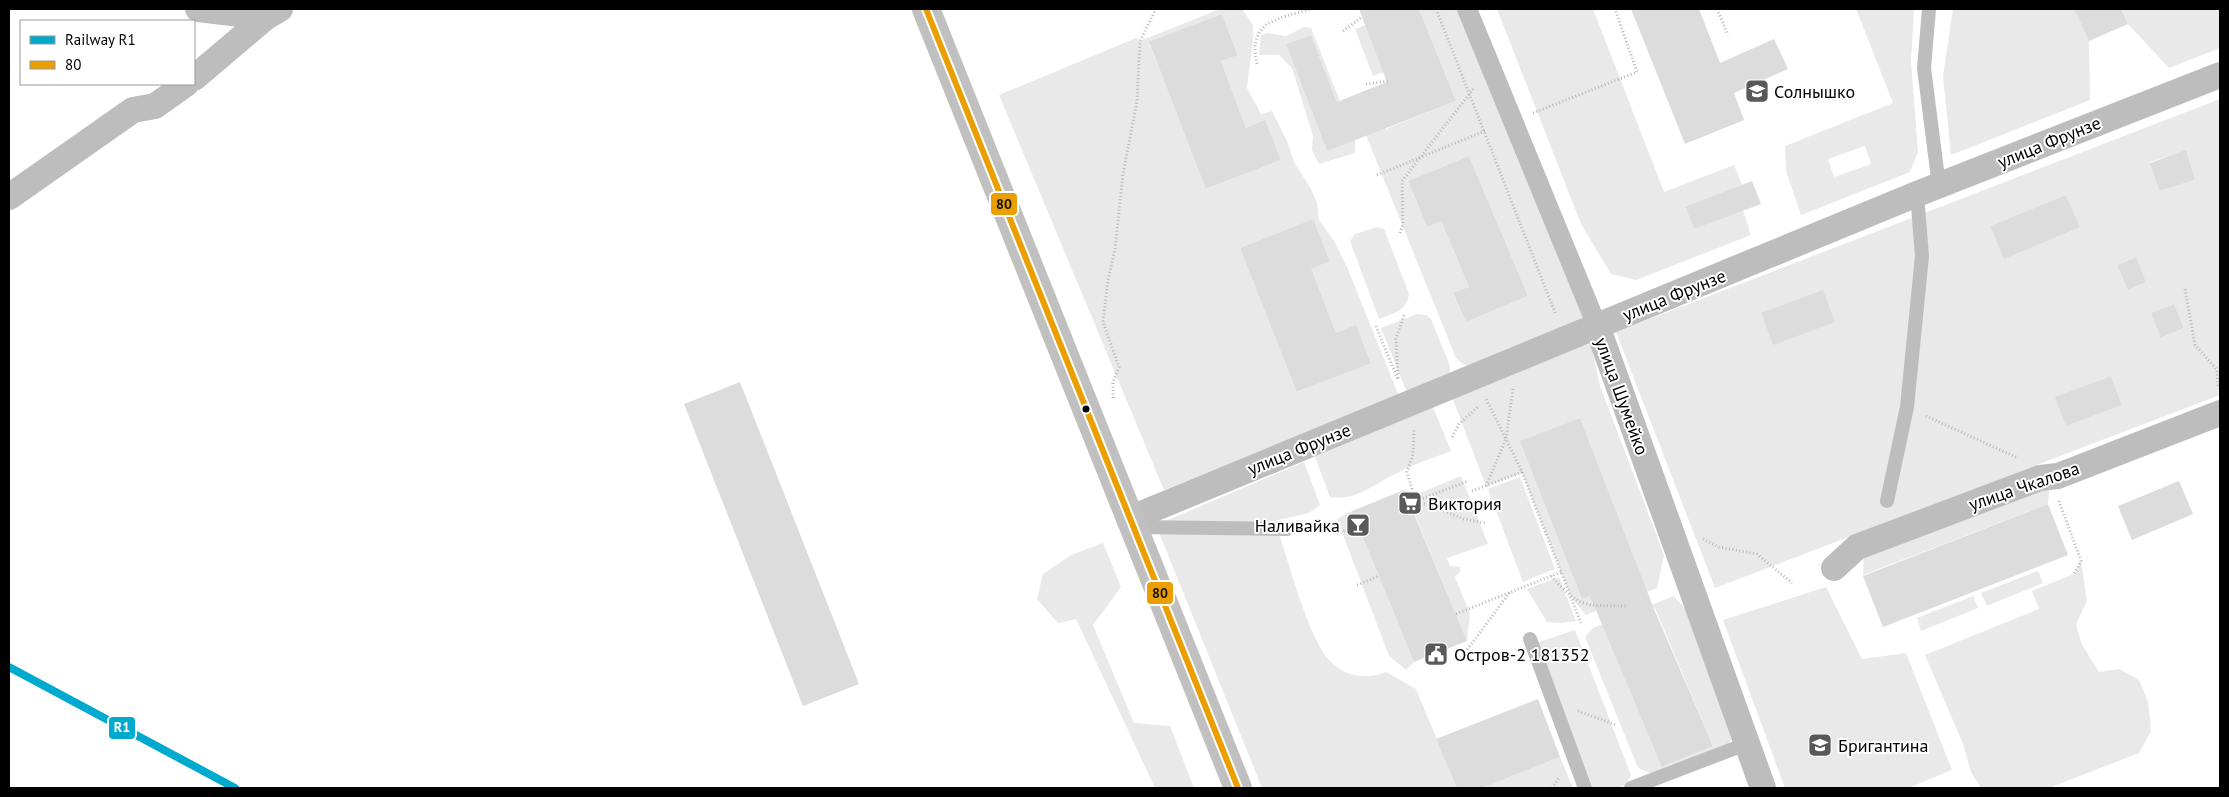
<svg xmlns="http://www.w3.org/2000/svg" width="2229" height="797" font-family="'PT Sans',sans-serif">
	<rect width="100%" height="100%" fill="#fff"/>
	<path fill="#e9e9e9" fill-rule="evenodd" d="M 1220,9 L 1242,9 L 1253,25 L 1253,39 L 1247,88 L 1261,114 L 1272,111 L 1287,141 L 1294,162 L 1311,189 L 1317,203 L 1319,220 L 1336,244 L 1349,272 L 1399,396 L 1164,490 L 999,95 L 1136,38 L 1140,41 ZM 1222,14 L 1238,54 L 1221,61 L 1246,128 L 1265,121 L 1281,160 L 1207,189 L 1149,43 ZM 1313,219 L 1330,261 L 1310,269 L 1336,333 L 1356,326 L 1371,362 L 1298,392 L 1240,248 Z
		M 1419,9 L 1462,9 L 1584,315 L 1579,322 L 1474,366 L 1464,365 L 1456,358 L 1351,98 L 1369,89 L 1386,129 L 1456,101 ZM 1469,156 L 1528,296 L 1466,322 L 1453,294 L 1469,287 L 1441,221 L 1427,227 L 1408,181 Z
		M 1497,9 L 1593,9 L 1664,192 L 1734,165 L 1742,185 L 1685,208 L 1694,229 L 1743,210 L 1751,235 L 1636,280 L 1611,274 L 1581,224 Z
		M 1856,9 L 1914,9 L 1911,61 L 1918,152 L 1910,172 L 1801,215 L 1786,171 L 1785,146 L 1893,103 ZM 1865,146 L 1871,164 L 1834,177 L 1828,159 Z
		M 1953,9 L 2084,9 L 2076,13 L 2089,41 L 2090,100 L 1951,155 L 1943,76 Z
		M 2121,9 L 2220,9 L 2220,48 L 2169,68 L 2128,24 Z
		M 1366,25 L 1384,72 L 1373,76 L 1355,29 Z
		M 1304,27 L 1311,28 L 1355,139 L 1355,153 L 1319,164 L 1312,150 L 1313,136 L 1292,68 L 1279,55 L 1259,55 L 1261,35 L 1267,33 L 1286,36 ZM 1311,35 L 1352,141 L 1327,151 L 1286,44 Z
		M 2220,99 L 2220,395 L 1715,588 L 1616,332 ZM 2185,151 L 2195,180 L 2159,191 L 2150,162 ZM 2066,195 L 2079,227 L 2004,258 L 1990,226 ZM 2135,257 L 2146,282 L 2128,290 L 2117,265 ZM 2174,304 L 2184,328 L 2162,338 L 2151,313 ZM 1761,313 L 1834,322 L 1773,344 ZM 2111,376 L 2122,405 L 2066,425 L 2056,397 Z
		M 1377,227 L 1384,229 L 1409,294 C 1407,311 1394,313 1379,319 L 1350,241 L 1355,234 Z
		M 1417,314 L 1426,315 L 1431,319 L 1450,366 L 1450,374 L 1407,393 L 1381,328 Z
		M 1591,344 L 1600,386 L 1664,555 L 1657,588 L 1586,615 L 1571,597 L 1522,473 L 1486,486 L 1452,397 L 1566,349 ZM 1580,418 L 1641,576 L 1582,599 L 1521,441 Z
		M 1433,407 L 1451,451 C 1433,458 1414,464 1397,473 C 1376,483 1355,502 1330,497 L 1315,457 Z
		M 1304,462 L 1320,505 L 1309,513 L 1270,522 L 1280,537 C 1290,567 1310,641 1330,661 C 1345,677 1367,680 1386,672 L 1416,689 L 1457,788 L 1262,788 L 1156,525 Z
		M 1461,476 L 1488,544 L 1447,558 L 1450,566 L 1460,567 L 1460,572 L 1455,577 L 1470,614 L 1467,641 L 1408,498 Z
		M 1520,477 L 1555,569 L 1523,582 L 1488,489 Z
		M 2050,481 L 2048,504 L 1863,575 L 1864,549 Z
		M 1352,511 L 1414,662 L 1406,670 L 1389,656 L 1337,519 Z
		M 1103,543 L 1121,587 L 1093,625 L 1134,723 L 1170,726 L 1194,788 L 1155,788 L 1076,619 L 1058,623 L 1037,599 L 1043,574 L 1071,555 Z
		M 2081,561 L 2087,601 L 2076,624 L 2081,643 L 2099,672 L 2119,669 L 2139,680 L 2148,701 L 2151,731 L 2139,753 L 2049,788 L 1981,788 L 1971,772 L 1963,744 L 1925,655 L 2039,609 L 2032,591 L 2074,574 Z
		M 2038,571 L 2043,583 L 1987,606 L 1981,593 Z
		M 1559,577 L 1576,621 L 1561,623 L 1547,622 L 1527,589 Z
		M 1826,587 L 1862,659 L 1906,653 L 1952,770 L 1908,788 L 1785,788 L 1723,620 Z
		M 1674,596 L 1692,617 L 1736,734 L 1725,748 L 1657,776 L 1638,768 L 1585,637 L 1593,628 ZM 1655,608 L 1713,746 L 1663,767 L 1605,630 Z
		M 1973,596 L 1978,608 L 1921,631 L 1917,618 Z
		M 1575,630 L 1631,775 L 1626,785 L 1618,788 L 1593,788 L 1536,643 Z
		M 1560,757 L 1573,788 L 1482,788 Z"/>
	<path fill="#dcdcdc" d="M 1359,9 L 1419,9 L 1456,101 L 1327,151 L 1286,44 L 1311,35 L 1337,102 L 1387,82 Z
		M 1631,9 L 1699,9 L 1720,63 L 1774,39 L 1788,69 L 1734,93 L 1744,120 L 1685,144 Z
		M 2074,9 L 2121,9 L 2128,24 L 2089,41 Z
		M 1222,14 L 1238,55 L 1221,61 L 1246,128 L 1265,120 L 1281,160 L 1206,189 L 1149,42 Z
		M 2186,150 L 2195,180 L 2159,191 L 2150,163 Z
		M 1469,156 L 1528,296 L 1466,322 L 1453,293 L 1469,287 L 1441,221 L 1427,227 L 1408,181 Z
		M 1752,181 L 1761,204 L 1694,229 L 1685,207 Z
		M 2066,195 L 2080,227 L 2004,259 L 1990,226 Z
		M 1313,219 L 1330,261 L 1311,269 L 1336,333 L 1356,325 L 1371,363 L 1297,392 L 1240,248 Z
		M 2136,257 L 2146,282 L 2128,290 L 2117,265 Z
		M 1823,290 L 1835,322 L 1773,345 L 1761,313 Z
		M 2174,304 L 2184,328 L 2161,338 L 2151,313 Z
		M 2111,376 L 2122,405 L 2066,426 L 2055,397 Z
		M 740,382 L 859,684 L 803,706 L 684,404 Z
		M 1580,418 L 1654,609 L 1713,746 L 1662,767 L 1590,596 L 1582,599 L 1520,441 Z
		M 2179,481 L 2193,514 L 2132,540 L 2118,506 Z
		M 1404,490 L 1467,641 L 1414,662 L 1352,511 Z
		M 2048,504 L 2068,555 L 1883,627 L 1863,576 Z
		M 1538,699 L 1560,757 L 1482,788 L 1457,788 L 1436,739 Z"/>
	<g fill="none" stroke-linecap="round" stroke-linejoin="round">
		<path stroke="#b8b8b8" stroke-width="3" stroke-dasharray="1 2.5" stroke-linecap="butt" d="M 1436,9 L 1556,315
			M 1717,9 L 1728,35
			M 1343,31 L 1362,17
			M 1257,64 C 1247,20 1279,19 1311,9
			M 1366,84 L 1388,81
			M 1533,113 L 1637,72 L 1615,9
			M 1377,175 L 1485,131
			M 1400,233 L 1403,224 L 1402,181 L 1474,88
			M 2185,289 L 2195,345 L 2217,370 L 2218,387
			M 1376,326 L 1398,380
			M 1398,378 L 1396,339 L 1404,315
			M 1513,389 L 1506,439 L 1522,472 L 1581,623
			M 1113,398 L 1113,382 L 1119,367 L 1103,322 L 1108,280 L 1115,249 L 1123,174 L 1137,101 L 1140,41 L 1156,9
			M 1926,416 L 2018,458
			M 1452,437 L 1459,424 L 1479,406
			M 1486,486 L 1506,439 L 1486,399
			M 1472,491 L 1522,472
			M 2059,501 L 2081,561 L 2074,574
			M 1413,502 L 1468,481
			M 1410,503 L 1412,489 L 1407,472 L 1413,454 L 1414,429
			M 1410,503 L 1426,504 L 1464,519 L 1485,523
			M 1337,534 L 1358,525
			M 1703,539 L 1719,547 L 1757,554 L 1792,583
			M 1551,576 C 1581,609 1583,605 1626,606
			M 1357,585 L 1379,576
			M 1456,614 L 1561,572
			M 1436,654 L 1441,666
			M 1461,658 L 1510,592
			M 1578,711 L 1616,725
			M 1552,788 L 1559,778"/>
		<path stroke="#bdbdbd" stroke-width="14" d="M 1929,9 L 1924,68 L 1939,186
			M 1887,501 L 1907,407 L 1922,256 L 1917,194
			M 1133,527 L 1287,529
			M 1530,639 L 1585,788
			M 1631,788 L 1746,744"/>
		<path stroke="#bdbdbd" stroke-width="20" d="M 1467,9 L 1597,326"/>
		<path stroke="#bdbdbd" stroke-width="26" d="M 198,9 L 266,17
			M 194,78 L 266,17 L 280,9
			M 9,197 L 133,110 L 155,106 L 186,84
			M 1597,326 L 1763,788
			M 1129,519 L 1917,194 L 2220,75
			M 1834,568 L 1857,547 L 2040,478 L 2058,476 L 2220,413"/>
		<path stroke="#c0c0c0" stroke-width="28" d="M 926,9 L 1238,788"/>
		<g stroke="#fff" stroke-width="10">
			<path id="bus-1" d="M 926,9 L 1238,788"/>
		</g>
		<use href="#bus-1" stroke="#eb9e00" stroke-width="6"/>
		<g stroke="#fff" stroke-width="11">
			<path id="rail-1" d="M 9,667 L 235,788"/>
		</g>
		<use href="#rail-1" stroke="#00a9ce" stroke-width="8"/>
	</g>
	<defs>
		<g id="school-square" transform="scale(1.25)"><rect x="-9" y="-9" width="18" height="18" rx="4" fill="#595959" stroke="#fff"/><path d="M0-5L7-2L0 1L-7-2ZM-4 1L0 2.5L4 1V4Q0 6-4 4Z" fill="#fff"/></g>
		<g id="supermarket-square" transform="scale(1.25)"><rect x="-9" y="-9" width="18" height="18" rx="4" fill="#595959" stroke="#fff"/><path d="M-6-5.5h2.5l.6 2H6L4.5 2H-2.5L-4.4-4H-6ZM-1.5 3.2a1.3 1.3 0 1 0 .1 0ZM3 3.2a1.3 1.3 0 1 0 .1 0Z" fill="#fff"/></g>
		<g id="bar-square" transform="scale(1.25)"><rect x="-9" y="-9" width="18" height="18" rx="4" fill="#595959" stroke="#fff"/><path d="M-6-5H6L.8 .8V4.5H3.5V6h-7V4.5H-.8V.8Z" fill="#fff"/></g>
		<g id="civic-square" transform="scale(1.25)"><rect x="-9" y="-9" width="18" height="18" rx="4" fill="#595959" stroke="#fff"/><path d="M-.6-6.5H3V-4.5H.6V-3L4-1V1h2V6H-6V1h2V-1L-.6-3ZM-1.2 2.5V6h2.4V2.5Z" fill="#fff"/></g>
	</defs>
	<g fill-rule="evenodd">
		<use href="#school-square" x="1757" y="91"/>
		<use href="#supermarket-square" x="1410" y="503"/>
		<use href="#bar-square" x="1358" y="525"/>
		<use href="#civic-square" x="1436" y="654"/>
		<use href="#school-square" x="1820" y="745"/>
	</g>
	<circle fill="#000" stroke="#fff" stroke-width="2" cx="1086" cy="409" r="4.5"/>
	<g text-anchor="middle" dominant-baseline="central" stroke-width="4" stroke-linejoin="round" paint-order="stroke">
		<g font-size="18" fill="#000" stroke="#fff" text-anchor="start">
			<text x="1774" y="91">Солнышко</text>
			<text x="1428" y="503">Виктория</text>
			<text x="1340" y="525" text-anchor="end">Наливайка</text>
			<text x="1454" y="654">Остров-2 181352</text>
			<text x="1838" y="745">Бригантина</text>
		</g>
		<g font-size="18" fill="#000" stroke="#fff">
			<text transform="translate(2049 142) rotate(-22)">улица Фрунзе</text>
			<text transform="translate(1674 295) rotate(-22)">улица Фрунзе</text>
			<text transform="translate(1622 396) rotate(70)">улица Шумейко</text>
			<text transform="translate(1299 449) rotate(-22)">улица Фрунзе</text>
			<text transform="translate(2024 486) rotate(-19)">улица Чкалова</text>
		</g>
	</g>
	<g stroke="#fff" stroke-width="2">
		<rect x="990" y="192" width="28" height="24" rx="5" fill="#eb9e00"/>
		<rect x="1146" y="581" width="28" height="24" rx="5" fill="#eb9e00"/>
		<rect x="108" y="716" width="28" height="24" rx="5" fill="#00a9ce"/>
	</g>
	<g font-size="14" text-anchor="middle" font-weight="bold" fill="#fff">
		<text x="122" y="732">R1</text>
	</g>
	<g font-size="14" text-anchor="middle" font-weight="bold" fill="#111">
		<text x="1004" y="209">80</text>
		<text x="1160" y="598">80</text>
	</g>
	<rect width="2229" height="797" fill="none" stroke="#000000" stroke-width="20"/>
	<rect x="20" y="20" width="175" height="65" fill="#ffffff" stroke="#999999"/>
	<rect x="30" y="36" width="25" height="8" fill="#00a9ce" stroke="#999999"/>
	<text x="65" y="45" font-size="15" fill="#000000">Railway R1</text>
	<rect x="30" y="61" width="25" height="8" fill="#eb9e00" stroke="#999999"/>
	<text x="65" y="70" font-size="15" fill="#000000">80</text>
</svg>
